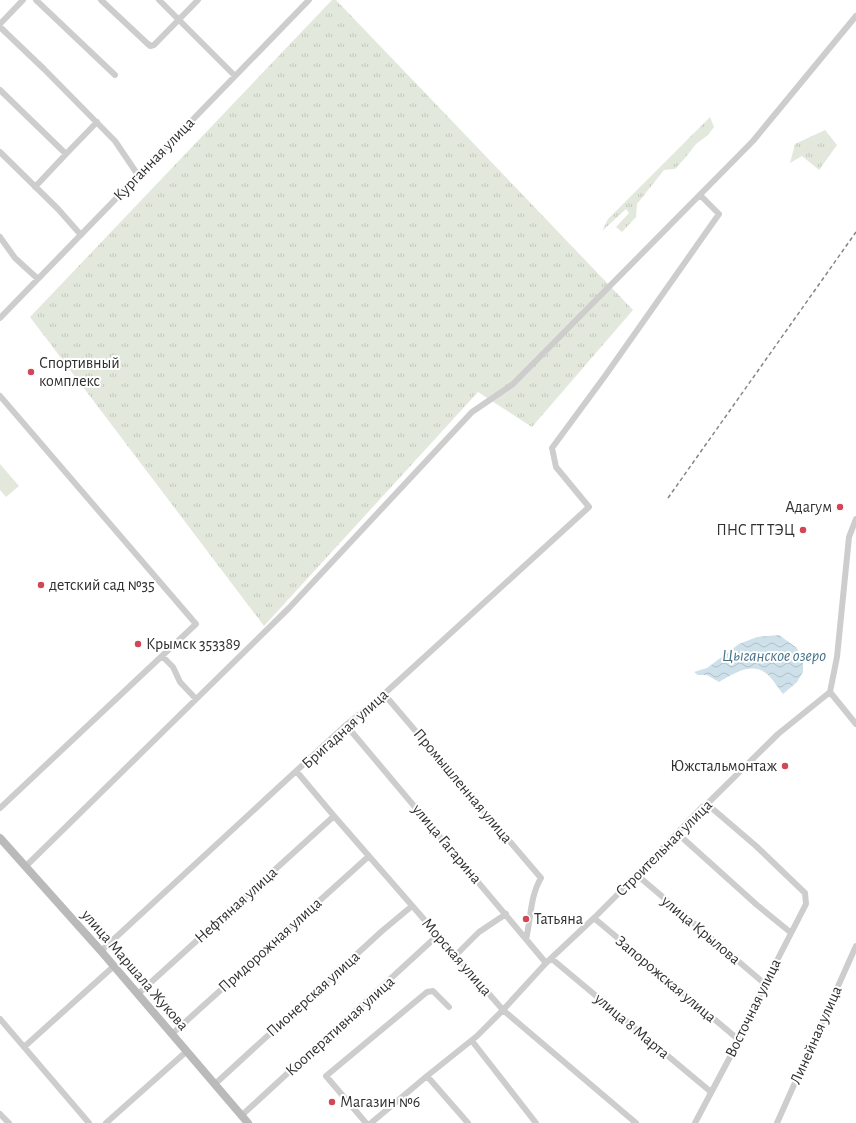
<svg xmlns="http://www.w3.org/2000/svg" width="856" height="1123" font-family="'Alegreya Sans',sans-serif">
	<defs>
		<pattern id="grass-tufts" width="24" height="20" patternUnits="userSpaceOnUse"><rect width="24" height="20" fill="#e3e8dc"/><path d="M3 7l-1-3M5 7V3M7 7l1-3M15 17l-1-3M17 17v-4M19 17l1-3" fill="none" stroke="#c3c7bd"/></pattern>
		<pattern id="water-waves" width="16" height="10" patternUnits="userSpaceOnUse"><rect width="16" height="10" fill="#cee0e9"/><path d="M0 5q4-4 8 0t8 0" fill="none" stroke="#b1c0c8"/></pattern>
	</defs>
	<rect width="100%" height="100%" fill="#fff"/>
	<path fill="url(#grass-tufts)" d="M 332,0 L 336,0 L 633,310 L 532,427 L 478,392 L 264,626 L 30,317 Z
		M 710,117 L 714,127 L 708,135 L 696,144 L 685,158 L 675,169 L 664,170 L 637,204 L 636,217 L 622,232 L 616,227 L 629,213 L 626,209 L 602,231 L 608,219 Z
		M 825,130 L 837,145 L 819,170 L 802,156 L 790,163 L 795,144 Z"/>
	<path fill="#e3e8dc" d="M 0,464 L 19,486 L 6,497 L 0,490 Z"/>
	<path fill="url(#water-waves)" d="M 779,635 L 797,648 L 803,662 L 803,672 L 797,682 L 783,694 C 778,688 773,679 767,674 C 752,661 733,674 719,682 L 707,675 L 698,675 L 694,672 L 707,668 L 739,644 L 757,637 Z"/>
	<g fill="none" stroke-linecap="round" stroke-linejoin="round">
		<path stroke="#cdcdcd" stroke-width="6" d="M 36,0 L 115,75
			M 101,0 L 150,46 L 154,45 L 198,0
			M 159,0 L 235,76
			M 0,24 L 23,0
			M 0,27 L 44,69 L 115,141 L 138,175
			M 0,90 L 66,154 L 35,187
			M 0,152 L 58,209 L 81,235
			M 66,154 L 97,122
			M 0,237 L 15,258 L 38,279
			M 0,318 L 309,0
			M 0,396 L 196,624 L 0,808
			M 162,656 L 173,667 L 180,682 L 196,699
			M 830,692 L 856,724
			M 384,694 L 541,878 C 530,896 531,919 526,939
			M 346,725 L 546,963
			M 297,772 L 334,816 L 503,1010 L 636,1123
			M 677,833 L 757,905 L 790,932
			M 25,867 L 289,608 L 472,412 L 513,384 L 753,141 L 856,16
			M 637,875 L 765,984
			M 594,918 L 739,1040
			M 101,951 L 346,725 L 384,694 L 589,507 L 556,467 L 552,448 L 605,376 L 719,214 L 700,195
			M 455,956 L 479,932 L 506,914
			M 552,959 L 711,1092
			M 138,994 L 334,816
			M 0,1019 L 89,1123
			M 172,1034 L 369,856
			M 472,1041 L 536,1123
			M 24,1047 L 114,966
			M 427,1076 L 468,1123
			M 215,1084 L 382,931 L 412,906
			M 0,1114 L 9,1123
			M 241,1116 L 438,935
			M 106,1123 L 187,1051
			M 366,1123 L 326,1076 L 427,992 L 433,991 L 449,1007
			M 371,1123 L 427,1076 L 477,1036 L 503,1010 L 546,963 L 594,918 L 637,875 L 702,807 L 707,804 L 778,734 L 830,692 L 837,657 L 849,537 L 856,519
			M 695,1123 L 739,1040 L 765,984 L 806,904 L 805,893 L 756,846 L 707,804
			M 777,1123 L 856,946"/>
		<path stroke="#bababa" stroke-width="8" d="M 0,838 L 101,951 L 248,1123"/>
		<path stroke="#858585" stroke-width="1.5" stroke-dasharray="4 3" stroke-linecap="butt" d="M 668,498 L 856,232"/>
	</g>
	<g fill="#d24758" stroke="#fff" stroke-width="1.5">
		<circle cx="31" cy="372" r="4"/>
		<circle cx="840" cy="507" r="4"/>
		<circle cx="803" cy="530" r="4"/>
		<circle cx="41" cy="585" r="4"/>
		<circle cx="138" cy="644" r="4"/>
		<circle cx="785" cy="766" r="4"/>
		<circle cx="526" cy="919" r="4"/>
		<circle cx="332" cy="1102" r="4"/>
	</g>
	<g text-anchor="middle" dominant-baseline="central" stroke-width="4" stroke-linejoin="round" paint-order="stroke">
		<g font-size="16" fill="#303030" stroke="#fff">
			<text transform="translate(154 159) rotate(-46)">Курганная улица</text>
			<text transform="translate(345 729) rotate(-42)">Бригадная улица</text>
			<text transform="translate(463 786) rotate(50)">Промышленная улица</text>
			<text transform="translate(447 844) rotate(50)">улица Гагарина</text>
			<text transform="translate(664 848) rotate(-45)">Строительная улица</text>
			<text transform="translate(236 905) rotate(-42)">Нефтяная улица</text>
			<text transform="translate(701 930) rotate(40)">улица Крылова</text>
			<text transform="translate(270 945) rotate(-42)">Придорожная улица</text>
			<text transform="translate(457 957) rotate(49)">Морская улица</text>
			<text transform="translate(135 970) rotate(49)">улица Маршала Жукова</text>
			<text transform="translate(666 979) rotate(40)">Запорожская улица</text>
			<text transform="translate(313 994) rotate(-42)">Пионерская улица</text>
			<text transform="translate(753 1008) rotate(-64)">Восточная улица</text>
			<text transform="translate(340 1026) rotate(-42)">Кооперативная улица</text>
			<text transform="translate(632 1026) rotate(40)">улица 8 Марта</text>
			<text transform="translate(816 1035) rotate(-66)">Линейная улица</text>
		</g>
		<g font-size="16" fill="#303030" stroke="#fff" text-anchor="start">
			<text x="39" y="363">Спортивный<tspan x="39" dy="18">комплекс</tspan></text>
			<text x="832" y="507" text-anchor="end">Адагум</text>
			<text x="795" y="530" text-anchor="end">ПНС ГТ ТЭЦ</text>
			<text x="49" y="585">детский сад №35</text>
			<text x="146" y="644">Крымск 353389</text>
			<text x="777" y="766" text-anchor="end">Южстальмонтаж</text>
			<text x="534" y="919">Татьяна</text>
			<text x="340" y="1102">Магазин №6</text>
		</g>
		<g font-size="17" font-style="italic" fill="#477389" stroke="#fff">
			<text x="774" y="655">Цыганское озеро</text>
		</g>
	</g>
</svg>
